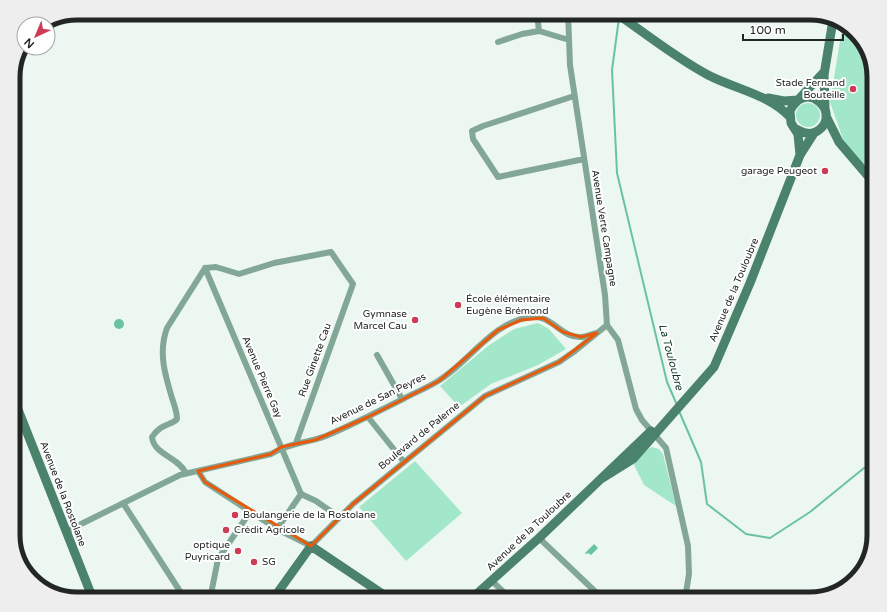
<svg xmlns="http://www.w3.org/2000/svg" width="887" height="612" font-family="'Varela Round',sans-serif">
	<rect width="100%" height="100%" fill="#ecf7f1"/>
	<path fill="#a2e7c9" d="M 843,23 L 846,24 L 866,45 L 874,77 L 874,175 L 845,145 L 830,102 Z
		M796 115a12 12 0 1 1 24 0a12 12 0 1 1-24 0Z
		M 538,323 L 549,329 L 566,349 L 538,365 L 491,384 L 459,407 L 440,386 L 488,346 L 514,329 Z
		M 652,447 L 659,449 L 663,454 L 676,506 L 644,485 L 633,463 L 648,449 Z
		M 415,461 L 462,513 L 406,561 L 359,507 Z"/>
	<path fill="#69c39f" d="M114 324a5 5 0 1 1 10 0a5 5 0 1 1-10 0Z
		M 594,544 L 598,548 L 591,555 L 588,553 L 586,554 L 585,553 Z"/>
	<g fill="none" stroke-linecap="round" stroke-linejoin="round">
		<path stroke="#69c39f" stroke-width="2" d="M 619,18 L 612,70 L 617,173 L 667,382 L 677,405
			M 679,411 L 701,462 L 707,504 L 746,534 L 770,538 L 810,512 L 864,468 L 874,466"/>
		<path stroke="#83a797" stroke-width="6" d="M 537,13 L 539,31
			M 568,13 L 570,65 L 605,295 L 607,325 L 618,340 L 636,409 L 642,420 L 666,448 L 688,546 L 689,574 L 685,599
			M 498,42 L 522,34 L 539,31 L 569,40
			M 574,96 L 483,126 L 472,131 L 473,139 L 498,177 L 584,159
			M 205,268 L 216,267 L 239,274 L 274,263 L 331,252 L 353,284 L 296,443
			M 205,268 L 301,494
			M 377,355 L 402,399
			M 368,417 L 404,462
			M 198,471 L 205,482 L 277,529 L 311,546 L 353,504 L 485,396 L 559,362 L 575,351 L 607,325
			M 186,473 C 177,456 154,455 152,437 C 161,423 171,426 177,419 C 177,412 174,404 172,398 C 165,375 158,352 167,328 L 205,268
			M 301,494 L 316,501 L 339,517
			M 123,503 L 185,599
			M 277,529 L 301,494
			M 65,532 L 180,475 L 271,454 C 289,443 307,443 326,436 C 352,425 377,412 403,399 C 414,393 427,388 438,381 C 470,362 492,321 532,317 C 552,315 562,339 582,337 C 587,336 592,334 597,333
			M 539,538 L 603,599
			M 492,581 L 511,599
			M 210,599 L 218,559 L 250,512"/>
		<path stroke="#4a826b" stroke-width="9" d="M 616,13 C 646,34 676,58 708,75 C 735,89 768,94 790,117
			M 768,98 L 784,101 L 798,100
			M 798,100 L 824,72
			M 825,108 L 824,75 L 833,20
			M 826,116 L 839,142 L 874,183
			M 796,129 C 804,133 811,136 819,130 C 842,112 805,78 790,111 L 791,123 L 798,134 L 800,155
			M 13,397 L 93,599
			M 601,479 L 633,459 L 714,367 L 750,283 L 800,155 L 814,133
			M 388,597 L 404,599
			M 273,599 L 311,546 L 390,599
			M 471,599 L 539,538 L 651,431"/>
	</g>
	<path fill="none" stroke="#e8590c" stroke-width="3" stroke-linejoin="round" d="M 543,318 L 563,332 L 581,337 L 597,333 L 559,362 L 485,396 L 353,504 L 311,546 L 205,482 L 198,471 L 271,454 L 281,447 L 315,440 L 368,417 L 439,381 L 498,330 L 521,320 Z"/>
	<g fill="#cd3c54" stroke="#fff" stroke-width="1.5">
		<circle cx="853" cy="89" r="4"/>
		<circle cx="825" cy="171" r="4"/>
		<circle cx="458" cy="305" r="4"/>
		<circle cx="415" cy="320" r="4"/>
		<circle cx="235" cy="515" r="4"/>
		<circle cx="226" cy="530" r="4"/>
		<circle cx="238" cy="551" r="4"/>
		<circle cx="254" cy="562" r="4"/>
	</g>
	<g text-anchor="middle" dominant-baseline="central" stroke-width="4" stroke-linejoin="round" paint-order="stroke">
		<g font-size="10" fill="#222624" stroke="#fff" text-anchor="end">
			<text x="845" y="83">Stade Fernand<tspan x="845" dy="12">Bouteille</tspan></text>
			<text x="817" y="171">garage Peugeot</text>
			<text x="466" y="299" text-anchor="start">École élémentaire<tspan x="466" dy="12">Eugène Brémond</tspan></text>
			<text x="407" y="314">Gymnase<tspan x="407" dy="12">Marcel Cau</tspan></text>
			<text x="243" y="515" text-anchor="start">Boulangerie de la Rostolane</text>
			<text x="234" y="530" text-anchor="start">Crédit Agricole</text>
			<text x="230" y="545">optique<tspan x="230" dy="12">Puyricard</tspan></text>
			<text x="262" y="562" text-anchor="start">SG</text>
		</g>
		<g font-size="10" fill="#222624" stroke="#fff">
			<text transform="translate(604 228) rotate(81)">Avenue Verte Campagne</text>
			<text transform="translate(734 290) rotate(-67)">Avenue de la Touloubre</text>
			<text transform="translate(315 360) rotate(-70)">Rue Ginette Cau</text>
			<text transform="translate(262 377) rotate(67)">Avenue Pierre Gay</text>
			<text transform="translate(378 399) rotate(-26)">Avenue de San Peyres</text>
			<text transform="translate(419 436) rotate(-39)">Boulevard de Palerne</text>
			<text transform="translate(63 494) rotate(69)">Avenue de la Rostolane</text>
			<text transform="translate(529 531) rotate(-43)">Avenue de la Touloubre</text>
		</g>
		<g font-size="11" font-style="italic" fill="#0d3628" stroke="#fff">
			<text transform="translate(671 357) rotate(75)">La Touloubre</text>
		</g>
	</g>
	<path d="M0 0H887V612H0ZM77 20H810A57 57 0 0 1 867 77V535A57 57 0 0 1 810 592H77A57 57 0 0 1 20 535V77A57 57 0 0 1 77 20Z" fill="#edeeed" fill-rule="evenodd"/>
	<path fill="none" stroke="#222624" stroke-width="5" d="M77 20H810A57 57 0 0 1 867 77V535A57 57 0 0 1 810 592H77A57 57 0 0 1 20 535V77A57 57 0 0 1 77 20Z"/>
	<g transform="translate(36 36) rotate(224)"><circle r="19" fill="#ffffff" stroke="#a7a8a7"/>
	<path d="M0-3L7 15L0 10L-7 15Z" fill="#cd3c54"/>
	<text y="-6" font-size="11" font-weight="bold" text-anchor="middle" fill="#222624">N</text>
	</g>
	<path d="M743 34v6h100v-6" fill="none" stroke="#222624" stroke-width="2"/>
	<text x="749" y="34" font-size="12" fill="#222624" stroke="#ffffff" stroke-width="3" paint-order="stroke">100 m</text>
</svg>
